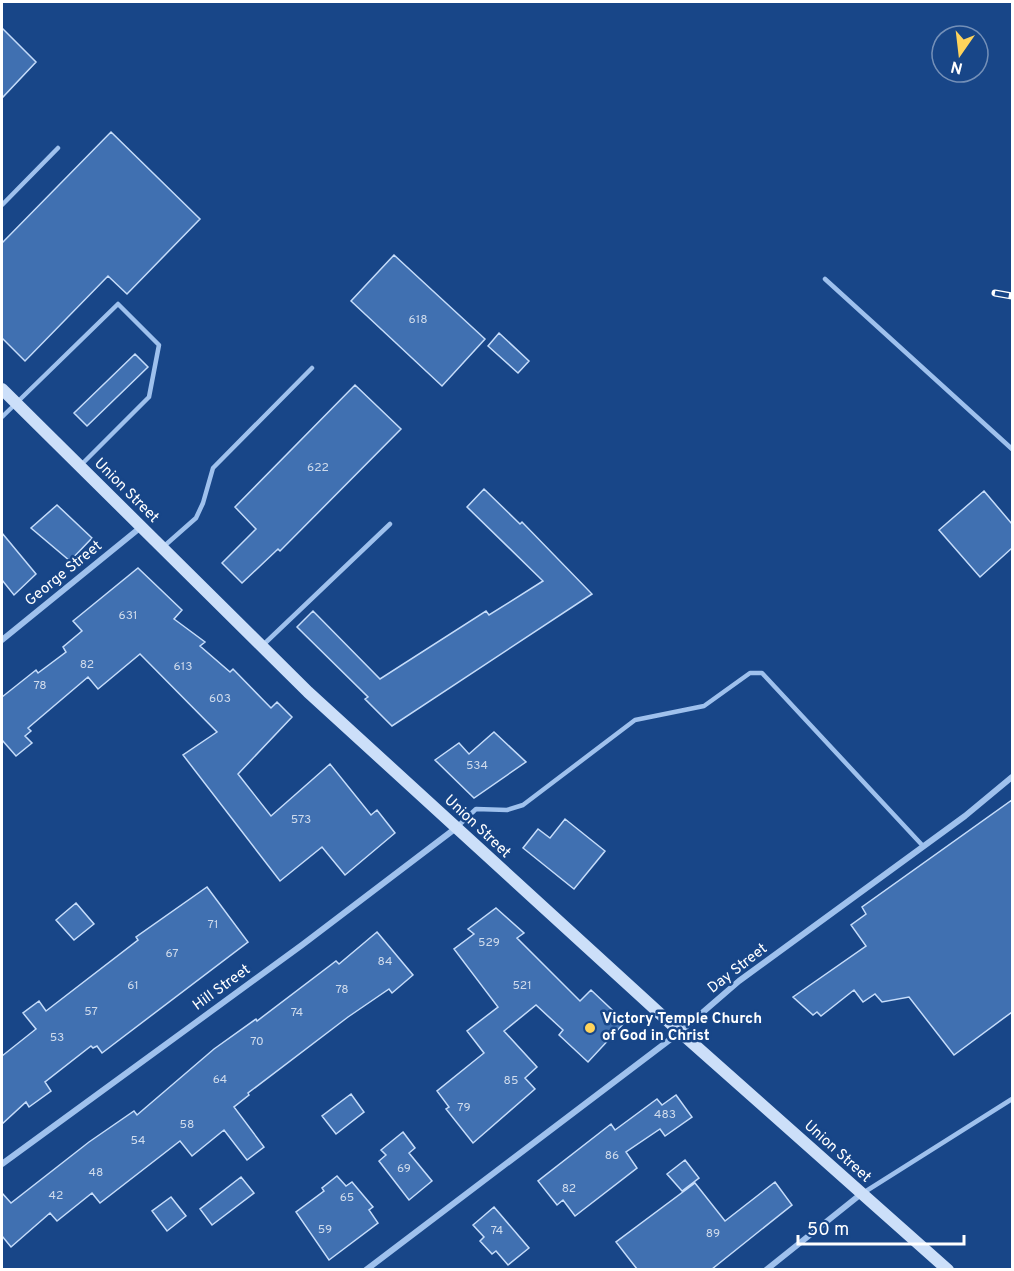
<svg xmlns="http://www.w3.org/2000/svg" width="1014" height="1271" font-family="Overpass,sans-serif">
	<rect width="100%" height="100%" fill="#184688"/>
	<path fill="#4070b1" stroke="#c5dcfa" stroke-width="1.5" d="M 2,28 L 36,62 L 2,98 Z
		M 111,132 L 200,219 L 127,294 L 108,276 L 25,361 L 2,338 L 2,243 Z
		M 394,255 L 485,339 L 442,386 L 351,301 Z
		M 499,333 L 529,361 L 518,373 L 488,346 Z
		M 135,354 L 148,367 L 87,426 L 74,413 Z
		M 355,385 L 401,429 L 280,551 L 278,549 L 242,583 L 222,563 L 256,529 L 235,507 Z
		M 484,489 L 520,524 L 522,522 L 592,594 L 392,726 L 365,699 L 368,697 L 297,627 L 313,611 L 380,679 L 486,611 L 489,615 L 543,581 L 467,507 Z
		M 984,491 L 1012,524 L 1012,548 L 980,577 L 939,530 Z
		M 57,505 L 92,538 L 70,561 L 31,528 Z
		M 2,533 L 36,574 L 14,595 L 2,580 Z
		M 138,568 L 182,610 L 174,619 L 205,642 L 200,646 L 230,672 L 233,669 L 271,708 L 277,702 L 292,717 L 238,774 L 271,816 L 330,764 L 371,815 L 377,810 L 395,833 L 345,875 L 322,847 L 280,881 L 183,755 L 217,732 L 140,654 L 98,689 L 88,677 L 28,728 L 31,731 L 25,736 L 32,743 L 16,756 L 2,740 L 2,697 L 36,670 L 38,673 L 66,652 L 63,647 L 82,631 L 73,621 Z
		M 494,732 L 526,762 L 474,798 L 435,760 L 459,743 L 469,754 Z
		M 1012,800 L 1012,1012 L 954,1055 L 909,997 L 882,1002 L 875,994 L 863,1002 L 854,990 L 821,1016 L 817,1012 L 813,1015 L 793,997 L 866,946 L 851,925 L 866,914 L 862,907 Z
		M 565,819 L 605,851 L 574,889 L 523,848 L 538,829 L 550,838 Z
		M 207,887 L 248,942 L 102,1053 L 97,1046 L 93,1048 L 91,1046 L 45,1082 L 51,1091 L 29,1107 L 26,1102 L 2,1124 L 2,1056 L 36,1029 L 23,1013 L 39,1001 L 46,1011 L 138,940 L 136,937 Z
		M 76,903 L 94,924 L 74,940 L 56,920 Z
		M 496,908 L 524,933 L 517,938 L 580,1001 L 591,990 L 625,1022 L 588,1062 L 559,1035 L 563,1030 L 536,1005 L 504,1031 L 537,1067 L 525,1078 L 535,1089 L 473,1143 L 446,1109 L 449,1107 L 437,1091 L 484,1053 L 467,1031 L 498,1007 L 454,949 L 474,934 L 468,929 Z
		M 377,932 L 413,975 L 392,993 L 389,989 L 348,1017 L 248,1093 L 249,1095 L 234,1107 L 264,1147 L 247,1160 L 224,1130 L 192,1156 L 180,1141 L 100,1203 L 92,1193 L 57,1221 L 50,1213 L 11,1247 L 2,1236 L 2,1193 L 11,1203 L 89,1142 L 134,1111 L 137,1115 L 214,1049 L 256,1019 L 257,1021 L 336,961 L 339,964 Z
		M 351,1094 L 364,1112 L 336,1134 L 322,1116 Z
		M 676,1095 L 692,1117 L 665,1136 L 660,1129 L 626,1152 L 637,1168 L 575,1216 L 563,1200 L 557,1205 L 538,1181 L 611,1124 L 615,1130 L 657,1099 L 662,1105 Z
		M 403,1132 L 415,1148 L 409,1153 L 432,1181 L 409,1200 L 379,1161 L 386,1155 L 381,1150 Z
		M 685,1160 L 699,1178 L 682,1191 L 667,1174 Z
		M 337,1176 L 346,1186 L 352,1182 L 373,1207 L 369,1210 L 378,1223 L 329,1260 L 296,1212 L 324,1191 L 322,1188 Z
		M 241,1177 L 254,1193 L 212,1225 L 200,1209 Z
		M 775,1182 L 792,1205 L 712,1269 L 637,1269 L 616,1242 L 695,1183 L 725,1221 Z
		M 171,1197 L 186,1216 L 167,1231 L 152,1211 Z
		M 494,1207 L 529,1248 L 508,1265 L 496,1251 L 492,1254 L 480,1241 L 484,1237 L 473,1225 Z"/>
	<g fill="none" stroke-linecap="round" stroke-linejoin="round">
		<path stroke="#9fc1ed" stroke-width="4.5" d="M 2,205 L 58,148
			M 825,279 L 1012,449
			M 2,417 L 118,304 L 159,345 L 149,397 L 81,465
			M 162,548 L 196,518 L 203,503 L 213,468 L 312,368
			M 262,646 L 390,524
			M 458,826 L 476,809 L 507,810 L 523,805 L 635,720 L 704,706 L 750,673 L 762,673 L 923,846
			M 863,1193 L 1012,1099"/>
		<path stroke="#9fc1ed" stroke-width="6" d="M 2,640 L 141,527
			M 2,1164 L 302,945 L 456,828
			M 366,1270 L 680,1032 L 739,981 L 965,816 L 1012,777
			M 766,1270 L 861,1194"/>
		<path stroke="#ccdff9" stroke-width="12" d="M 2,389 L 308,692 L 680,1032 L 948,1270"/>
		<g stroke="#fff" stroke-width="7">
			<path id="rail" d="M 995,293 L 1012,296"/>
		</g>
		<use href="#rail" stroke="#184688" stroke-width="4.5" stroke-dasharray="14" stroke-linecap="butt"/>
	</g>
	<circle fill="#ffd35b" stroke="#184688" stroke-width="2" cx="590" cy="1028" r="6"/>
	<g text-anchor="middle" dominant-baseline="central" stroke-width="5" stroke-linejoin="round" paint-order="stroke">
		<g font-size="12" fill="#cfdbec">
			<text x="418" y="320">618</text>
			<text x="318" y="468">622</text>
			<text x="128" y="616">631</text>
			<text x="87" y="665">82</text>
			<text x="183" y="667">613</text>
			<text x="40" y="686">78</text>
			<text x="220" y="699">603</text>
			<text x="477" y="766">534</text>
			<text x="301" y="820">573</text>
			<text x="213" y="925">71</text>
			<text x="489" y="943">529</text>
			<text x="172" y="954">67</text>
			<text x="385" y="962">84</text>
			<text x="133" y="986">61</text>
			<text x="522" y="986">521</text>
			<text x="342" y="990">78</text>
			<text x="91" y="1012">57</text>
			<text x="297" y="1013">74</text>
			<text x="57" y="1038">53</text>
			<text x="257" y="1042">70</text>
			<text x="220" y="1080">64</text>
			<text x="511" y="1081">85</text>
			<text x="464" y="1108">79</text>
			<text x="665" y="1115">483</text>
			<text x="187" y="1125">58</text>
			<text x="138" y="1141">54</text>
			<text x="612" y="1156">86</text>
			<text x="404" y="1169">69</text>
			<text x="96" y="1173">48</text>
			<text x="569" y="1189">82</text>
			<text x="56" y="1196">42</text>
			<text x="347" y="1198">65</text>
			<text x="325" y="1230">59</text>
			<text x="497" y="1231">74</text>
			<text x="713" y="1234">89</text>
		</g>
		<g font-size="15" fill="#fff" stroke="#184688">
			<text transform="translate(126 491) rotate(45)">Union Street</text>
			<text transform="translate(64 574) rotate(-39)">George Street</text>
			<text transform="translate(477 827) rotate(43)">Union Street</text>
			<text transform="translate(738 969) rotate(-38)">Day Street</text>
			<text transform="translate(222 988) rotate(-36)">Hill Street</text>
			<text transform="translate(837 1152) rotate(42)">Union Street</text>
		</g>
		<g font-size="15" font-weight="bold" fill="#fff" stroke="#184688" text-anchor="start">
			<text x="602" y="1019">Victory Temple Church<tspan x="602" dy="17">of God in Christ</tspan></text>
		</g>
	</g>
	<rect width="1014" height="1271" fill="none" stroke="#ffffff" stroke-width="6"/>
	<g transform="translate(960 54) rotate(194)"><circle r="28" fill="#184688" stroke="#7490b8" stroke-width="1.5"/>
	<path d="M0-4.5L10 22L0 15L-10 22Z" fill="#ffd35b"/>
	<text y="-9" font-size="16" font-weight="bold" text-anchor="middle" fill="#ffffff">N</text>
	</g>
	<path d="M798 1235v9h166v-9" fill="none" stroke="#ffffff" stroke-width="3"/>
	<text x="807" y="1235" font-size="18" fill="#ffffff" stroke="#184688" stroke-width="4.5" paint-order="stroke">50 m</text>
</svg>
